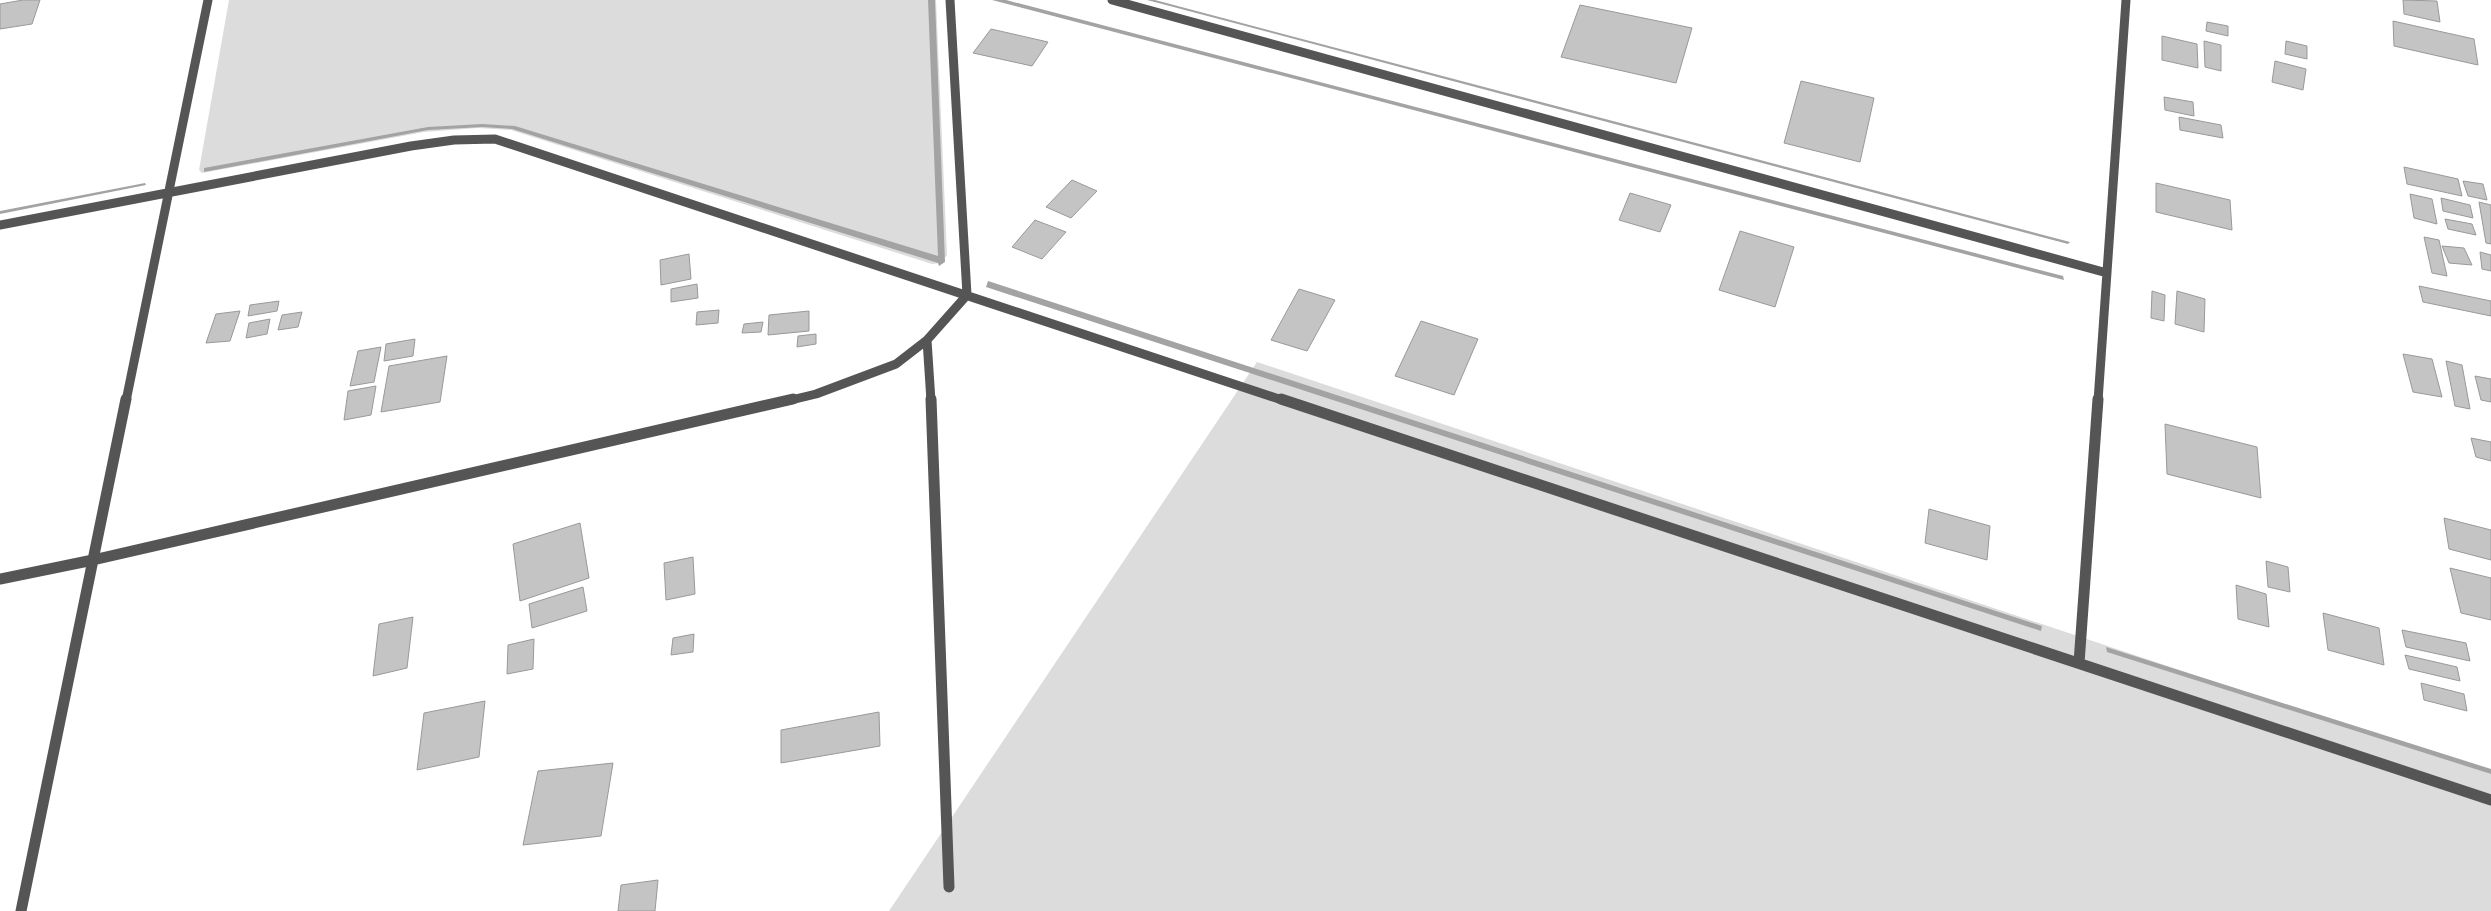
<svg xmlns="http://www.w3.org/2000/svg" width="2491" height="911" font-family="'PT Sans Narrow',sans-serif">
	<rect width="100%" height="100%" fill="#fff"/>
	<path fill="#dcdcdc" d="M 229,0 L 936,0 L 947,255 L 941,263 L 932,264 L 511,130 L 478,128 L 424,132 L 202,173 L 199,170 Z
		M 1257,362 L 2491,774 L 2491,911 L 889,911 Z"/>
	<path fill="#a3a3a3" d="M 928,0 L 935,0 L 945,262 L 939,266 L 938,263 L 512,129 L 482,127 L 428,130 L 204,172 L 204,168 L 428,127 L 482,124 L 515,126 L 938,256 Z
		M 992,0 L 1006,0 L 2063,276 L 2064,280 Z
		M 1147,0 L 1155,0 L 2070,242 L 2068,244 Z
		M 145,183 L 146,185 L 0,214 L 0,211 Z
		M 988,281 L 2042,626 L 2041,631 L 986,287 Z
		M 2106,647 L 2491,769 L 2491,774 L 2107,652 Z"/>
	<path fill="#c4c4c4" stroke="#999" d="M 23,0 L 40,0 L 32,24 L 0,29 L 0,4 Z
		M 2403,0 L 2437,1 L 2440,22 L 2404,14 Z
		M 1580,5 L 1692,28 L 1676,83 L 1561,57 Z
		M 2393,21 L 2474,39 L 2478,65 L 2394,46 Z
		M 2207,22 L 2228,26 L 2228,36 L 2206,31 Z
		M 991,29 L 1048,42 L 1032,66 L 973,53 Z
		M 2162,36 L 2197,44 L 2198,68 L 2162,60 Z
		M 2204,41 L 2221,45 L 2221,71 L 2205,67 Z
		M 2286,41 L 2307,46 L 2307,59 L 2285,54 Z
		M 2275,61 L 2306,69 L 2303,90 L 2272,82 Z
		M 1801,81 L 1874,98 L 1860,162 L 1784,143 Z
		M 2164,97 L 2193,102 L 2194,116 L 2165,110 Z
		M 2179,117 L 2221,125 L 2223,138 L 2180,130 Z
		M 2404,167 L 2458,179 L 2462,196 L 2407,184 Z
		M 1072,180 L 1097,191 L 1071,218 L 1046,207 Z
		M 2463,181 L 2483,184 L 2487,200 L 2468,196 Z
		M 2156,183 L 2230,200 L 2232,230 L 2156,212 Z
		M 1630,193 L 1671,205 L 1660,232 L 1619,220 Z
		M 2410,194 L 2432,199 L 2437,224 L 2414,218 Z
		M 2441,198 L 2470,205 L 2473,218 L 2443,211 Z
		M 2479,202 L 2491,205 L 2491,244 L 2486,243 Z
		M 2445,219 L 2472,224 L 2476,235 L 2448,229 Z
		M 1035,220 L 1066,232 L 1042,259 L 1012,247 Z
		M 1740,231 L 1794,247 L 1775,307 L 1719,290 Z
		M 2424,237 L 2439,240 L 2447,276 L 2432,273 Z
		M 2442,246 L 2464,248 L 2472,265 L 2449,263 Z
		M 2480,252 L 2491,255 L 2491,271 L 2482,269 Z
		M 689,254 L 691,279 L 661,285 L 660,260 Z
		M 697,284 L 698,298 L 671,302 L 671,289 Z
		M 2419,286 L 2491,301 L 2491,316 L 2423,302 Z
		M 1299,289 L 1335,300 L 1307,351 L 1271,340 Z
		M 2152,291 L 2165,295 L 2164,321 L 2151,318 Z
		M 2177,291 L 2205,299 L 2204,332 L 2175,324 Z
		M 279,301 L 277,311 L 248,316 L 250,305 Z
		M 719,310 L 718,323 L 696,325 L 697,312 Z
		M 240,311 L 230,341 L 206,343 L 216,314 Z
		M 809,311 L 809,331 L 768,335 L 769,315 Z
		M 302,312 L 298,327 L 278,330 L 282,315 Z
		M 270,319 L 267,334 L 246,338 L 249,323 Z
		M 1421,321 L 1478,339 L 1454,395 L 1395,376 Z
		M 763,322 L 761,332 L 742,333 L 744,324 Z
		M 816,334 L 816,344 L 797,347 L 798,336 Z
		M 415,339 L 413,356 L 384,361 L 386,344 Z
		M 381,347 L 374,382 L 350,386 L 358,351 Z
		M 2403,354 L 2432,359 L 2442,397 L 2413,392 Z
		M 447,356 L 440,402 L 381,412 L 389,366 Z
		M 2446,361 L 2462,365 L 2470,409 L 2455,406 Z
		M 2475,376 L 2491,379 L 2491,402 L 2481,400 Z
		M 376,386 L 371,415 L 344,420 L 348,391 Z
		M 2165,424 L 2257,447 L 2261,498 L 2167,474 Z
		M 2471,438 L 2491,442 L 2491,461 L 2476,457 Z
		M 1929,509 L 1990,526 L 1987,560 L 1925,543 Z
		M 2444,518 L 2491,530 L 2491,560 L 2449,549 Z
		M 580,523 L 589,578 L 520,601 L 513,544 Z
		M 693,557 L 695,594 L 666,600 L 664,563 Z
		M 2266,561 L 2288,567 L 2290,592 L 2268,587 Z
		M 2450,568 L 2491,578 L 2491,620 L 2461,613 Z
		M 2236,585 L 2266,594 L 2269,627 L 2238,619 Z
		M 583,587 L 587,611 L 532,628 L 529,604 Z
		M 2323,613 L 2379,628 L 2384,665 L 2328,650 Z
		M 413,617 L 407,668 L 373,676 L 379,624 Z
		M 2402,630 L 2466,643 L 2470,661 L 2406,647 Z
		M 694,634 L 693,652 L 671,655 L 673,638 Z
		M 534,639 L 533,669 L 507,674 L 508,645 Z
		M 2405,655 L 2457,667 L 2460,681 L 2409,669 Z
		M 2421,683 L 2464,694 L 2467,711 L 2424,700 Z
		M 485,701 L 479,757 L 417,770 L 424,713 Z
		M 879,712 L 880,746 L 781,763 L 781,730 Z
		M 613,763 L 601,836 L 523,845 L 538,771 Z
		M 658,880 L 655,911 L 618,911 L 621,885 Z"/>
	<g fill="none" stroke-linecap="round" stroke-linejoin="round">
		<path stroke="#555" stroke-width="9" d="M 1112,0 L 2107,273
			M 0,225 L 411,146 L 454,140 L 495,139 L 1285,401
			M 927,340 L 931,401
			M 126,401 L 208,0
			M 787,401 L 816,394 L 896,364 L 927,340 L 967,295 L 950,0
			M 2098,401 L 2126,0"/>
		<path stroke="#555" stroke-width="11" d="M 931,399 L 949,887
			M 1281,399 L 2491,800
			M 0,579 L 93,560 L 793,399
			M 2079,663 L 2098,399
			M 21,911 L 126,399"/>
	</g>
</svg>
